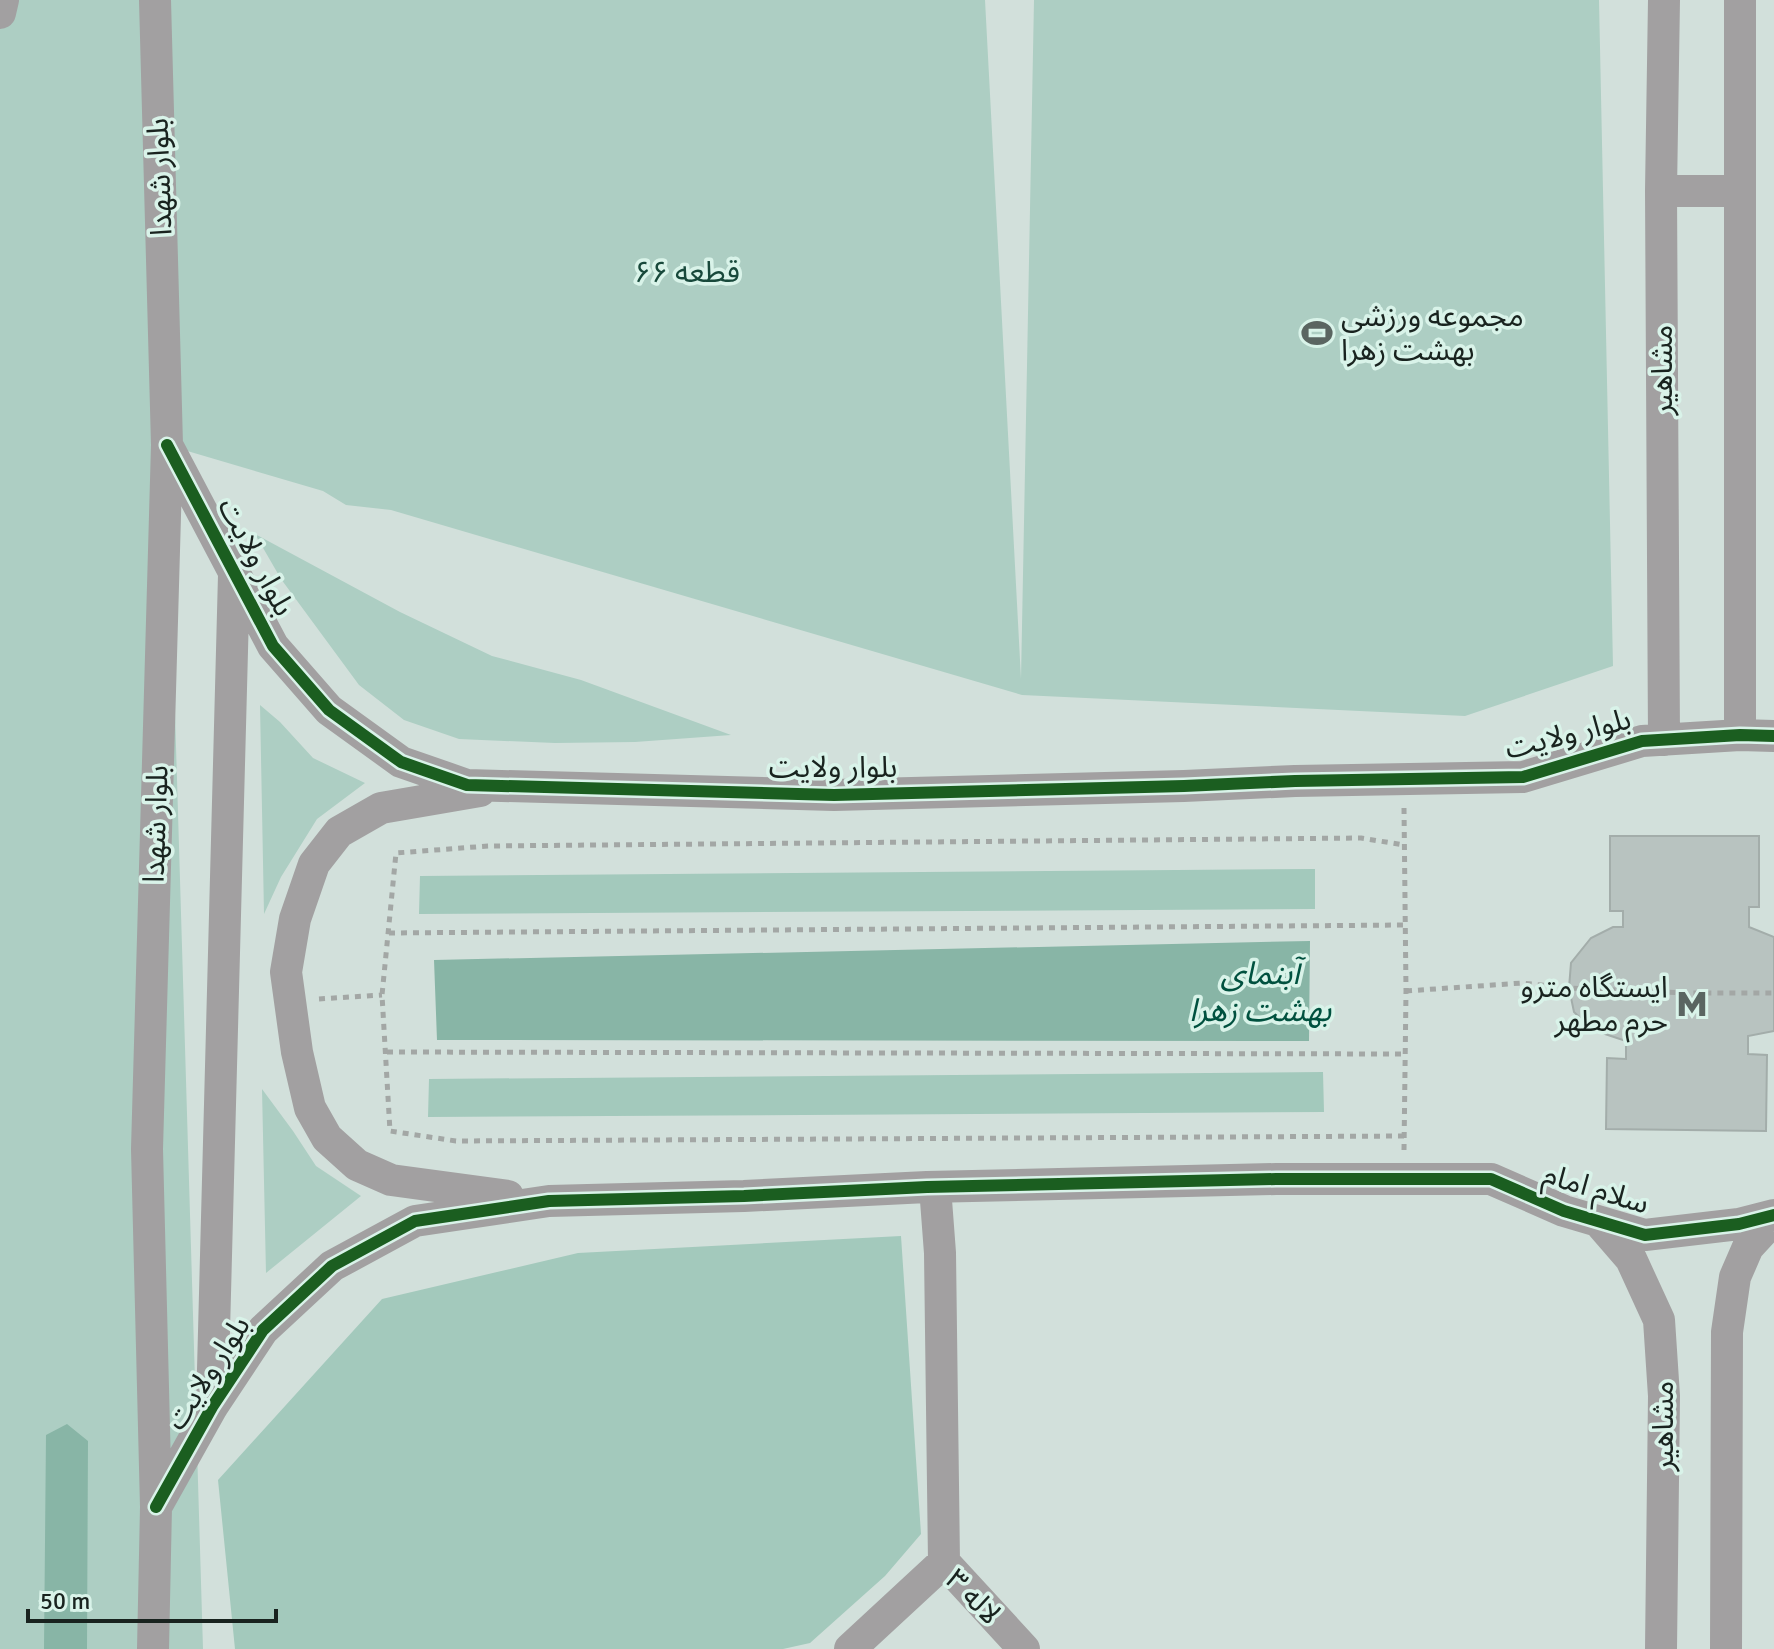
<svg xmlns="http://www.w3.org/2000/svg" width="1774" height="1649" font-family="Signika,'Noto Sans Arabic',sans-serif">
	<rect width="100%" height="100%" fill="#d2e0db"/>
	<path fill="#adcec3" d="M 0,0 L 985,0 L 1021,679 L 1034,0 L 1599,0 L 1613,666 L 1465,716 L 1022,695 L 391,510 L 346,505 L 323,491 L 167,445 L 203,1649 L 0,1649 Z
		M 255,534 L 400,612 L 492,656 L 581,680 L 731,735 L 635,742 L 555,743 L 459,739 L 404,720 L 359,685 L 281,579 Z
		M 260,705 L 280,722 L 313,758 L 365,783 L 317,819 L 281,877 L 264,914 Z
		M 262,1089 L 293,1131 L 316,1166 L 361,1196 L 266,1273 Z"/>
	<path fill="#a3c9bc" d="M 1315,869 L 1315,909 L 419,914 L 420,876 Z
		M 1323,1072 L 1324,1112 L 428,1117 L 429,1079 Z
		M 901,1236 L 921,1534 L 885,1576 L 810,1643 L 783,1649 L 235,1649 L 218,1480 L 382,1299 L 578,1253 Z"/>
	<path fill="#88b5a6" d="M 1310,941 L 1309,1041 L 437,1040 L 434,960 Z
		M 67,1424 L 88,1441 L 87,1649 L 44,1649 L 46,1435 Z"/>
	<path fill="#b8c3c0" stroke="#a3adaa" stroke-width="2" d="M 1610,836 L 1759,836 L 1759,907 L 1749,907 L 1749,927 L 1774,937 L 1774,1031 L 1748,1036 L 1748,1054 L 1767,1055 L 1766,1131 L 1606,1129 L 1607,1058 L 1626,1059 L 1626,1041 L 1593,1030 L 1574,1012 L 1569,988 L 1571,963 L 1591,938 L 1613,927 L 1623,927 L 1623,911 L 1610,911 Z"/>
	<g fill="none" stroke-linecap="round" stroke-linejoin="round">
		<path stroke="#a3a7a5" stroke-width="5" stroke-dasharray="6 6" stroke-linecap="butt" d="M 1404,808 L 1406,991 L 1404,1150
			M 389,933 L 1405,925
			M 1406,991 L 1522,983 L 1569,988 L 1690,993 L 1774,993
			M 319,999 L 382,995
			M 387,1052 L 1405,1054
			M 1404,1136 L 456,1141 L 390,1131 L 382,995 L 396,853 L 488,846 L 1361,838 L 1404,845"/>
		<path stroke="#a2a0a1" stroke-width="32" d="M 1664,0 L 1661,191 L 1664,740
			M 0,13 L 3,0
			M 1661,191 L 1740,191
			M 167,445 L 273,646 L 329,710 L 401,762 L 467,785 L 834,795 L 1184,786 L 1295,781 L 1523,777 L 1642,741 L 1740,735 L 1774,736
			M 1740,735 L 1740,0
			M 480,791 L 381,808 L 339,832 L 314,864 L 295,919 L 286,972 L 297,1052 L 310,1108 L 327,1138 L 357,1165 L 391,1180 L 508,1196
			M 935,1187 L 940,1253 L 944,1562
			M 1599,1222 L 1631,1259 L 1659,1320 L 1664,1396 L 1661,1649
			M 212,1407 L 234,575
			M 156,1507 L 212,1407 L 263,1330 L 332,1266 L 415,1221 L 549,1201 L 744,1196 L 927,1187 L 1276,1179 L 1491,1179 L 1564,1211 L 1645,1235 L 1739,1224 L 1774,1215
			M 153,1649 L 156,1507 L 147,1149 L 167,445 L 155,0
			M 850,1649 L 944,1562 L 1024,1649
			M 1726,1649 L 1727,1332 L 1735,1277 L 1748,1247 L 1774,1219"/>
		<g stroke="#d9f3e9" stroke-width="17">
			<path id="cycleway" d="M 167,445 L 273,646 L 329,710 L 401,762 L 467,785 L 834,795 L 1184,786 L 1295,781 L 1523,777 L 1642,741 L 1740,735 L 1774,736
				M 156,1507 L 212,1407 L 263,1330 L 332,1266 L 415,1221 L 549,1201 L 744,1196 L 927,1187 L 1276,1179 L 1491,1179 L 1564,1211 L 1645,1235 L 1739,1224 L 1774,1215"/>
		</g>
		<use href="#cycleway" stroke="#1b5e20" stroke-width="12"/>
	</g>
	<defs>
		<g id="stadium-bare" transform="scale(2.4)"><path d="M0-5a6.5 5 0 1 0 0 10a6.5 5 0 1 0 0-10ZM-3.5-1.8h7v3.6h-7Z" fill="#5a6561" stroke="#d9f3e9" stroke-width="2.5" paint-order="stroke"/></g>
		<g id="metro-bare" transform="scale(2.4)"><path d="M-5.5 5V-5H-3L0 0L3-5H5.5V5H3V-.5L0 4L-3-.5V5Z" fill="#5a6561" stroke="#d9f3e9" stroke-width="2.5" paint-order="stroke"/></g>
	</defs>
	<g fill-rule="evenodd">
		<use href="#stadium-bare" x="1317" y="333"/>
		<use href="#metro-bare" x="1692" y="1004"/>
	</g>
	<g text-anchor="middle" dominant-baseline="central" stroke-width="7" stroke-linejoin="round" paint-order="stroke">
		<g font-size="30" fill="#19231f" stroke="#d9f3e9">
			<text transform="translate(160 177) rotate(-92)">بلوار شهدا</text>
			<text transform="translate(1662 370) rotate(-90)">مشاهیر</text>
			<text transform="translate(256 557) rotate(62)">بلوار ولایت</text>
			<text transform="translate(1568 734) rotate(-14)">بلوار ولایت</text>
			<text x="833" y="767">بلوار ولایت</text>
			<text transform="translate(156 824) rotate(-88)">بلوار شهدا</text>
			<text transform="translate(1596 1189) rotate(17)">سلام امام</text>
			<text transform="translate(208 1373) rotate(-57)">بلوار ولایت</text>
			<text transform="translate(1663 1426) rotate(-90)">مشاهیر</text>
			<text transform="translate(973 1597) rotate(45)">لاله ۳</text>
		</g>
		<g font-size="30" fill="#18493b" stroke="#d9f3e9">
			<text x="687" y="272">قطعه ۶۶</text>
		</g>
		<g font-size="30" fill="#19231f" stroke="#d9f3e9" text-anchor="start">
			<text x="1341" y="316">مجموعه ورزشی<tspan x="1341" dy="34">بهشت زهرا</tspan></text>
			<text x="1668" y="987" text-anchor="end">ایستگاه مترو<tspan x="1668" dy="34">حرم مطهر</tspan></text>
		</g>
		<g font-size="32" font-style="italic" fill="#00513f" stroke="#d9f3e9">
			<text x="1260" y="973">آبنمای<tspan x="1260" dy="37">بهشت زهرا</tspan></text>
		</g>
	</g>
	<path d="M28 1609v12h248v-12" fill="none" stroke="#19231f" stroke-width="4"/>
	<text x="40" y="1609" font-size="24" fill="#19231f" stroke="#d9f3e9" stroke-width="6" paint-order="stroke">50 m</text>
</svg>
